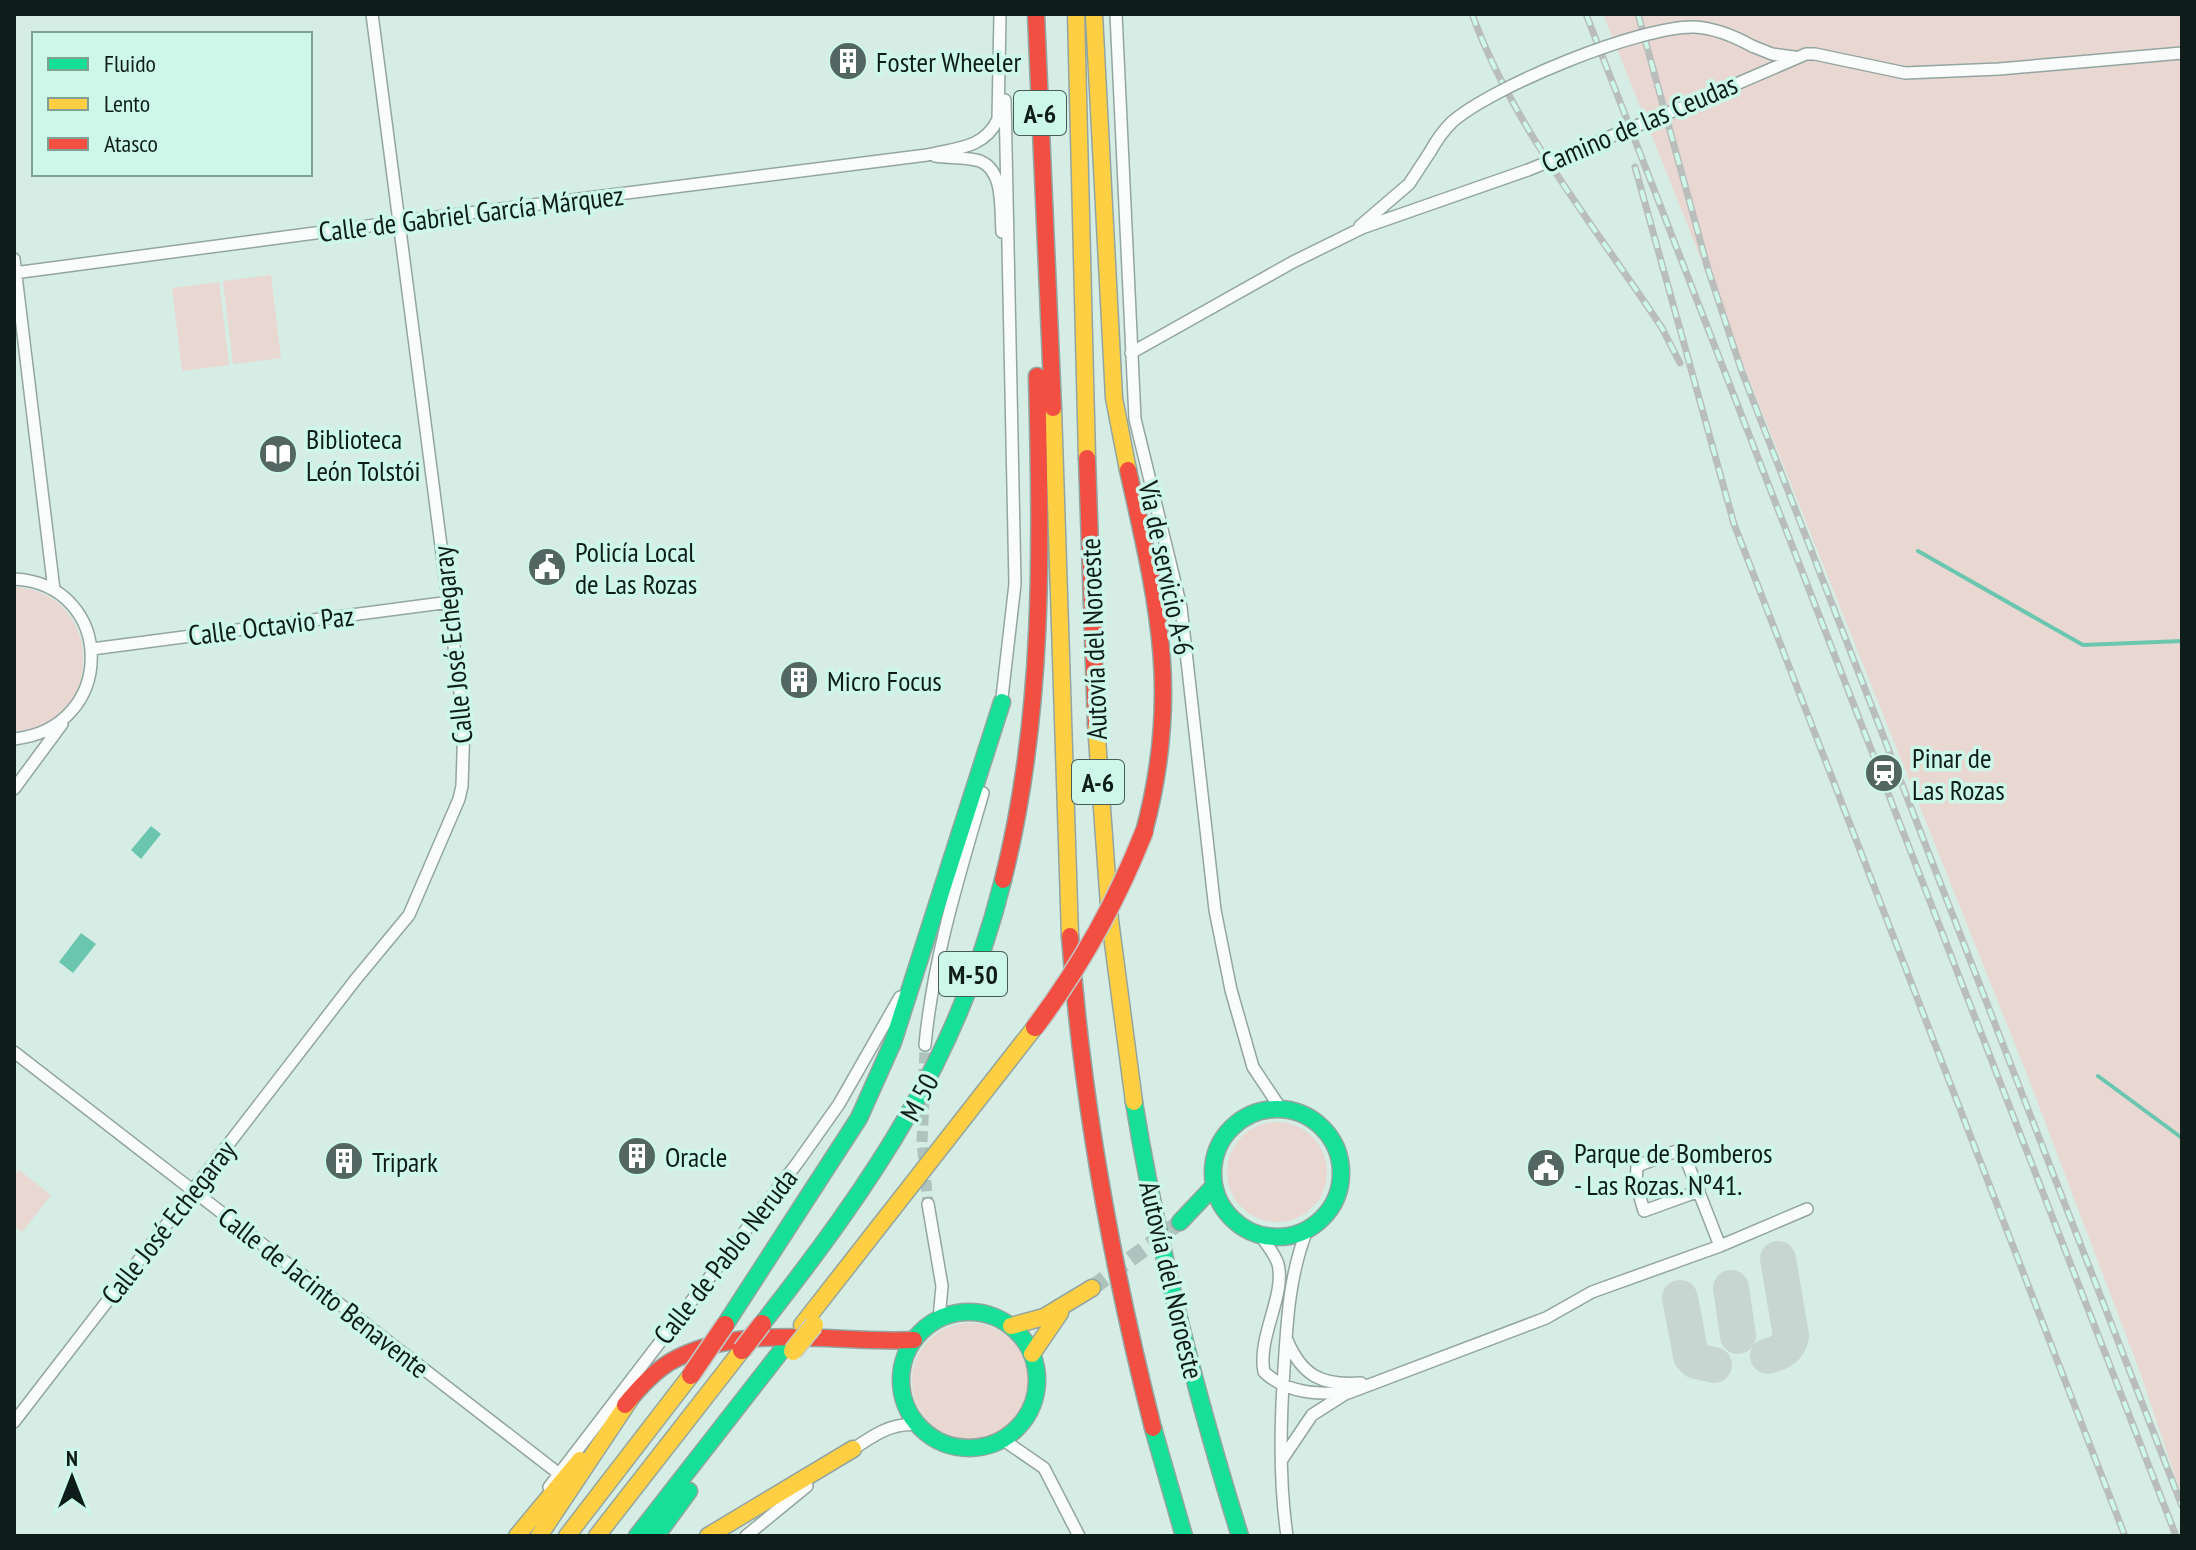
<svg xmlns="http://www.w3.org/2000/svg" width="2196" height="1550" font-family="'PT Sans Narrow',sans-serif">
	<rect width="100%" height="100%" fill="#d6ede6"/>
	<path fill="#e9d8d1" d="M 1603,14 L 2182,14 L 2182,1497 L 2141,1375 L 2026,1072 Z
		M 271,275 L 281,358 L 233,364 L 223,281 Z
		M 219,282 L 229,365 L 182,371 L 172,288 Z
		M 14,587 C 107,591 106,728 14,731 Z
		M1227 1172a50 50 0 1 1 100 0a50 50 0 1 1-100 0Z
		M 19,1170 L 51,1195 L 22,1232 L 14,1226 L 14,1176 Z
		M912 1381a58 58 0 1 1 116 0a58 58 0 1 1-116 0Z"/>
	<path fill="#6ac6af" d="M 151,826 L 161,834 L 141,859 L 131,850 Z
		M 81,933 L 96,944 L 73,973 L 59,962 Z"/>
	<g fill="none" stroke-linecap="round" stroke-linejoin="round">
		<path stroke="#6ac6af" stroke-width="4" d="M 1918,551 L 2083,645 L 2182,641
			M 2098,1076 L 2182,1138"/>
		<path stroke="#c8d6d2" stroke-width="36" d="M 1731,1288 L 1738,1336
			M 1680,1298 L 1691,1356 L 1696,1361 L 1714,1365
			M 1768,1356 C 1779,1353 1789,1349 1791,1336 L 1778,1259"/>
		<path stroke="#aec3bd" stroke-width="11" stroke-dasharray="11 5.5" stroke-linecap="butt" d="M 924,1080 L 925,1045
			M 924,1098 L 922,1142 L 928,1204"/>
		<path stroke="#aec3bd" stroke-width="16" stroke-dasharray="16 8" stroke-linecap="butt" d="M 1092,1288 L 1180,1222"/>
		<g stroke="#93a5a0" stroke-width="14">
			<path id="street" d="M 1116,14 L 1135,419 L 1181,607 L 1215,910 L 1231,990 L 1253,1067 L 1281,1109
				M 1752,46 L 1772,54 L 1794,57
				M 1683,107 L 1806,54 L 1815,54 L 1905,73 L 1999,69 L 2182,53
				M 935,156 C 949,158 967,157 980,161 C 1005,171 1000,211 1002,232
				M 1360,226 L 1409,184 L 1430,152
				M 14,259 L 54,590
				M 14,273 L 398,222 L 927,155 C 956,148 984,149 998,119 L 1000,14
				M 1131,353 L 1293,262 L 1362,228 L 1528,170
				M 14,579 C 116,584 118,728 14,739
				M 92,649 L 450,602
				M 1001,706 L 1015,584 L 1005,100
				M 14,789 L 62,724
				M 925,1045 C 933,959 959,876 983,793
				M 14,1052 L 558,1473
				M 928,1204 L 942,1286 L 939,1319
				M 1261,1236 C 1266,1244 1275,1254 1278,1264 C 1286,1295 1257,1337 1264,1372 C 1288,1394 1317,1394 1348,1393 L 1546,1318 L 1592,1292 L 1720,1246 L 1682,1149 L 1637,1166 L 1636,1183 L 1644,1211 L 1699,1191
				M 1720,1246 L 1807,1209
				M 1287,1340 C 1302,1376 1322,1386 1361,1383
				M 14,1422 L 356,979 L 409,915 L 459,799 L 462,786 L 464,723 L 372,14
				M 1002,1439 L 1044,1468 L 1079,1536
				M 852,1450 C 872,1436 892,1422 918,1425
				M 1283,1458 L 1312,1415 L 1345,1394
				M 549,1487 L 798,1162 L 839,1104 L 900,997
				M 746,1536 L 807,1486
				M 1287,1536 C 1279,1481 1280,1425 1284,1369 C 1287,1321 1289,1276 1307,1230"/>
		</g>
		<g stroke="#93a5a0" stroke-width="19">
			<path id="fast" d="M 1134,1102 C 1158,1250 1196,1394 1240,1536
				M1213 1173a64 64 0 1 1 128 0a64 64 0 1 1-128 0Z
				M 1180,1222 L 1214,1186
				M901 1380a68 68 0 1 1 136 0a68 68 0 1 1-136 0Z
				M 762,1324 C 873,1182 959,1058 1003,880
				M 725,1325 L 859,1118 L 893,1042 L 1002,702
				M 1153,1428 L 1184,1536
				M 637,1536 L 782,1350
				M 656,1536 L 689,1491"/>
		</g>
		<g stroke="#93a5a0" stroke-width="19">
			<path id="slow" d="M 1076,14 L 1087,458
				M 1094,14 L 1114,398 L 1128,470
				M 1053,408 L 1070,936
				M 1096,724 L 1110,920 L 1134,1102
				M 802,1325 L 1035,1027
				M 1011,1326 L 1044,1317 L 1092,1288
				M 1032,1354 L 1060,1313
				M 517,1536 L 580,1460
				M 539,1536 L 631,1398
				M 567,1536 L 691,1375
				M 597,1536 L 742,1350
				M 708,1536 L 853,1449"/>
		</g>
		<g stroke="#93a5a0" stroke-width="19">
			<path id="jam" d="M 1036,14 L 1053,408
				M 1087,458 L 1096,724
				M 1128,470 C 1158,604 1181,695 1144,832
				M 1003,880 C 1045,714 1041,546 1037,376
				M 1070,936 C 1082,1103 1112,1266 1153,1428
				M 625,1405 C 638,1389 652,1373 670,1362 C 741,1321 835,1344 914,1340"/>
		</g>
		<use href="#street" stroke="#f9fcfb" stroke-width="11"/>
		<use href="#fast" stroke="#16e098" stroke-width="16"/>
		<use href="#slow" stroke="#ffcf43" stroke-width="16"/>
		<use href="#jam" stroke="#f24e42" stroke-width="16"/>
		<g stroke="#b9bebd" stroke-width="7">
			<path id="rail" d="M 1472,14 C 1514,129 1595,226 1662,328 L 1680,363
				M 1586,14 L 2176,1536
				M 1638,14 L 1708,269 L 1742,372 L 2182,1506
				M 1635,167 L 1734,524 L 2125,1536"/>
		</g>
		<use href="#rail" stroke="#ccf7e9" stroke-width="4" stroke-dasharray="12" stroke-linecap="butt"/>
		<g stroke="#93a5a0" stroke-width="14" stroke-linecap="butt">
			<path id="street-bridge" d="M 1430,152 C 1436,141 1443,131 1452,122 C 1493,86 1640,26 1694,27 C 1715,28 1734,36 1752,46
				M 1528,170 L 1683,107"/>
		</g>
		<g stroke="#c0cbc8" stroke-width="21" stroke-linecap="butt">
			<path id="slow-bridge" d="M 793,1351 L 814,1325"/>
		</g>
		<g stroke="#c0cbc8" stroke-width="21" stroke-linecap="butt">
			<path id="jam-bridge" d="M 1035,1027 C 1081,966 1116,903 1144,832
				M 742,1350 L 762,1324
				M 691,1375 L 725,1325"/>
		</g>
		<use href="#street-bridge" stroke="#f9fcfb" stroke-width="11"/>
		<use href="#slow-bridge" stroke="#ffcf43" stroke-width="18"/>
		<use href="#jam-bridge" stroke="#f24e42" stroke-width="18"/>
	</g>
	<defs>
		<g id="building-disc" transform="scale(2)"><circle r="9.5" fill="#546661" stroke="#ccf7e9"/><path d="M-4-6H4V6H1V3H-1V6H-4ZM-2.5-4.3h1.7v1.8h-1.7ZM.8-4.3h1.7v1.8H.8ZM-2.5-1h1.7V.8h-1.7ZM.8-1h1.7V.8H.8Z" fill="#fff"/></g>
		<g id="library-disc" transform="scale(2)"><circle r="9.5" fill="#546661" stroke="#ccf7e9"/><path d="M-6-4Q-3-5.5-.7-3.5V5Q-3 3-6 4ZM6-4Q3-5.5 .7-3.5V5Q3 3 6 4Z" fill="#fff"/></g>
		<g id="civic-disc" transform="scale(2)"><circle r="9.5" fill="#546661" stroke="#ccf7e9"/><path d="M-.6-6.5H3V-4.5H.6V-3L4-1V1h2V6H-6V1h2V-1L-.6-3ZM-1.2 2.5V6h2.4V2.5Z" fill="#fff"/></g>
		<g id="station-disc" transform="scale(2)"><circle r="9.5" fill="#546661" stroke="#ccf7e9"/><path d="M-3-6H3Q5-6 5-4V2Q5 4 3 4L4.5 6H3L1.5 4h-3L-3 6H-4.5L-3 4Q-5 4-5 2V-4Q-5-6-3-6ZM-3.5-4v3h7v-3ZM-3.5 1v1.5H-2V1ZM2 1v1.5H3.5V1Z" fill="#fff"/></g>
	</defs>
	<g fill-rule="evenodd">
		<use href="#building-disc" x="848" y="61"/>
		<use href="#library-disc" x="278" y="454"/>
		<use href="#civic-disc" x="547" y="567"/>
		<use href="#building-disc" x="799" y="680"/>
		<use href="#station-disc" x="1884" y="773"/>
		<use href="#building-disc" x="637" y="1156"/>
		<use href="#building-disc" x="344" y="1161"/>
		<use href="#civic-disc" x="1546" y="1168"/>
	</g>
	<g text-anchor="middle" dominant-baseline="central" stroke-width="7" stroke-linejoin="round" paint-order="stroke">
		<g fill="#ccf7e9" stroke="#475e57" stroke-width="2">
			<rect x="1014" y="91" width="52" height="44" rx="6"/>
			<rect x="1072" y="760" width="52" height="44" rx="6"/>
			<rect x="939" y="952" width="68" height="44" rx="6"/>
		</g>
		<g font-size="26" font-weight="bold" fill="#0e1d19">
			<text x="1040" y="113">A-6</text>
			<text x="1098" y="782">A-6</text>
			<text x="973" y="974">M-50</text>
		</g>
		<g font-size="28" fill="#0e1d19" stroke="#ccf7e9" text-anchor="start">
			<text x="876" y="61">Foster Wheeler</text>
			<text x="306" y="438">Biblioteca<tspan x="306" dy="32">León Tolstói</tspan></text>
			<text x="575" y="551">Policía Local<tspan x="575" dy="32">de Las Rozas</tspan></text>
			<text x="827" y="680">Micro Focus</text>
			<text x="1912" y="757">Pinar de<tspan x="1912" dy="32">Las Rozas</tspan></text>
			<text x="1574" y="1152">Parque de Bomberos<tspan x="1574" dy="32">- Las Rozas. Nº41.</tspan></text>
			<text x="665" y="1156">Oracle</text>
			<text x="372" y="1161">Tripark</text>
		</g>
		<g font-size="28" fill="#0e1d19" stroke="#ccf7e9">
			<text transform="translate(1639 123) rotate(-23)">Camino de las Ceudas</text>
			<text transform="translate(471 213) rotate(-7)">Calle de Gabriel García Márquez</text>
			<text transform="translate(1167 568) rotate(78)">Vía de servicio A-6</text>
			<text transform="translate(271 625) rotate(-7)">Calle Octavio Paz</text>
			<text transform="translate(1093 639) rotate(-92)">Autovía del Noroeste</text>
			<text transform="translate(452 645) rotate(-96)">Calle José Echegaray</text>
			<text transform="translate(919 1097) rotate(-62)">M 50</text>
			<text transform="translate(168 1222) rotate(-52)">Calle José Echegaray</text>
			<text transform="translate(725 1256) rotate(-52)">Calle de Pablo Neruda</text>
			<text transform="translate(1172 1280) rotate(77)">Autovía del Noroeste</text>
			<text transform="translate(324 1292) rotate(38)">Calle de Jacinto Benavente</text>
		</g>
	</g>
	<rect width="2196" height="1550" fill="none" stroke="#0e1d19" stroke-width="32"/>
	<rect x="32" y="32" width="280" height="144" fill="#ccf7e9" stroke="#80a096" stroke-width="2"/>
	<rect x="48" y="58" width="40" height="12" fill="#16e098" stroke="#80a096" stroke-width="2"/>
	<text x="104" y="72" font-size="24" fill="#0e1d19">Fluido</text>
	<rect x="48" y="98" width="40" height="12" fill="#ffcf43" stroke="#80a096" stroke-width="2"/>
	<text x="104" y="112" font-size="24" fill="#0e1d19">Lento</text>
	<rect x="48" y="138" width="40" height="12" fill="#f24e42" stroke="#80a096" stroke-width="2"/>
	<text x="104" y="152" font-size="24" fill="#0e1d19">Atasco</text>
	<g transform="translate(72 1478)" stroke="#ccf7e9" stroke-width="6" paint-order="stroke">
	<path d="M0-6L14 30L0 20L-14 30Z" fill="#0e1d19"/>
	<text y="-12" font-size="22" font-weight="bold" text-anchor="middle" fill="#0e1d19">N</text>
	</g>
</svg>
